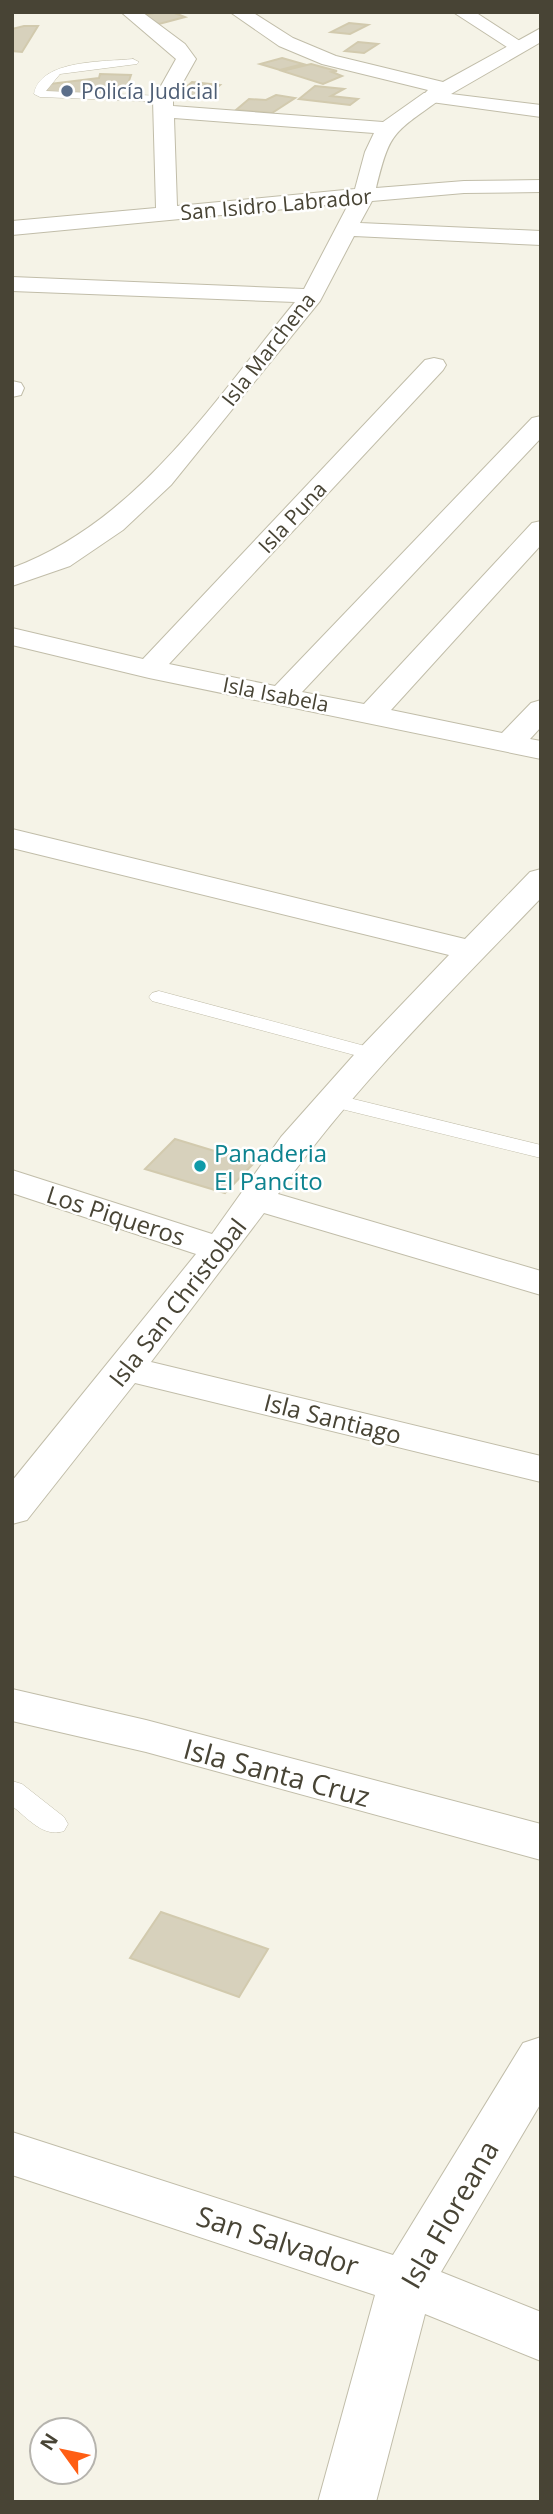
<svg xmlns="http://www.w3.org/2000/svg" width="553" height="2514" font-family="'Open Sans',sans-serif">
	<rect width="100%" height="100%" fill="#f5f3e7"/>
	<path fill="#d7d1bc" stroke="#d2caae" stroke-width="2" d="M 159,12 L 172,12 L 185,17 L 159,24 L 139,16 Z
		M 349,23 L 368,25 L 350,34 L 331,32 Z
		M 24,26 L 38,26 L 22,52 L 12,51 L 12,29 Z
		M 358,42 L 378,44 L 364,53 L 345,51 Z
		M 282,58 L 303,64 L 280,70 L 260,64 Z
		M 311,64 L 337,71 L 332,72 L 342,76 L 323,84 L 282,71 Z
		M 100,74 L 131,75 L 126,89 L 95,92 L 89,97 L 43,91 L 50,84 L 99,78 Z
		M 192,82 L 220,85 L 206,97 L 178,94 Z
		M 315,86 L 344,89 L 331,96 L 358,99 L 350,105 L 299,99 Z
		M 276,95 L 295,98 L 272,113 L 236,110 L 249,99 L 266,100 Z
		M 175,1139 L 254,1163 L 225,1193 L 145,1169 Z
		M 161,1912 L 268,1949 L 239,1997 L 130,1958 Z"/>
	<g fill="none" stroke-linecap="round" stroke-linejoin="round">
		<g stroke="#c1bda9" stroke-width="1">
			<path id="service" d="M 133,59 L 139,62 L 137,64 L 60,74 L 46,91 L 163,96 L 167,98 L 167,102 L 40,97 L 34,94 C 40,59 105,62 133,59 Z
				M 159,991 L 380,1050 L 383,1054 L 373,1060 L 152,1001 L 149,997 L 152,993 Z
				M 333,1094 L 541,1145 L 541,1158 L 325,1105 L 322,1100 Z
				M 12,1781 L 22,1784 L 64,1817 L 68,1824 L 64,1831 C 43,1838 28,1818 12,1806 Z"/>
		</g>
		<g stroke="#c1bda9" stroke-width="2">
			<path id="minor" d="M 121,12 L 142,12 L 185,44 L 196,59 L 173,100 L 173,106 L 383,122 L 424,93 L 438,93 L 441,97 L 438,101 C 392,134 390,132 376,188 L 464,181 L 541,180 L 541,192 L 464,193 L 372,201 L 360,223 L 541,231 L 541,245 L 354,236 L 320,301 L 171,485 L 123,530 L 70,566 L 12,586 L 12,568 C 137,522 213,402 295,302 L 12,291 L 12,277 L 304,289 L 349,203 L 12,235 L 12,221 L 156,208 L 153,100 L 176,59 ZM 174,118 L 374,133 L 365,152 L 355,189 L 177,206 Z
				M 453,12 L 475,12 L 526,45 L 524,49 L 510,49 Z
				M 434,358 L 443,360 L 446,365 L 443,370 L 169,664 L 275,686 L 532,418 L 541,416 L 541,438 L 302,692 L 364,704 L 532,523 L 541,521 L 541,545 L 391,710 L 502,733 L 531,703 L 541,700 L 541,727 L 530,739 L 541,741 L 541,759 L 149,678 L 12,645 L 12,628 L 143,659 L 425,360 Z
				M 12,381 L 21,383 L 24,388 L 21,395 L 12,397 Z
				M 12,829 L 465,939 L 530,872 L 541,869 L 541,898 C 450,993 354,1086 278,1194 L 541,1271 L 541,1295 L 264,1213 L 151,1362 L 541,1456 L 541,1482 L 135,1383 L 27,1520 L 12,1524 L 12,1481 L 196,1254 L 12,1193 L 12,1170 L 212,1234 L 281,1137 L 361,1047 L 449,955 L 12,848 Z
				M 12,1689 L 146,1720 L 541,1824 L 541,1860 L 146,1752 L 12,1721 Z
				M 541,2037 L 541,2103 L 441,2272 L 541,2312 L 541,2361 L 425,2314 L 376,2502 L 318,2502 L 375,2295 L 12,2175 L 12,2132 L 393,2255 L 523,2043 Z"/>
		</g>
		<g stroke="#c1bda9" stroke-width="2">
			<path id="tertiary" d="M 230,12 L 252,12 L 293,38 L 336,56 L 443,82 L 541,28 L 541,42 L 451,94 L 541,105 L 541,117 L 424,101 L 421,97 L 428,90 L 322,64 L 279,46 Z"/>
		</g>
		<use href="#service" fill="#fff" fill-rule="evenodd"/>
		<use href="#minor" fill="#fff" fill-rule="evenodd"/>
		<use href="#tertiary" fill="#fff" fill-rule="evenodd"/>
	</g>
	<circle fill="#5c6f8a" stroke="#fff" stroke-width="2.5" cx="67" cy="91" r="7"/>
	<circle fill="#0f9aa8" stroke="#fff" stroke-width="2.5" cx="200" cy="1166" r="7"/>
	<g text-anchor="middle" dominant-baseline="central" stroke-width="5" stroke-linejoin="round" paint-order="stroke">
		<g font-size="21" fill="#4e5e75" stroke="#fff" text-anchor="start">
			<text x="81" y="91">Policía Judicial</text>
		</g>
		<g font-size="21" fill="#484435" stroke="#fff">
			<text transform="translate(276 204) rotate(-5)">San Isidro Labrador</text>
			<text transform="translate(268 349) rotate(-52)">Isla Marchena</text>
			<text transform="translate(292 517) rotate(-47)">Isla Puna</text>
			<text transform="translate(276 694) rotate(11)">Isla Isabela</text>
		</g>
		<g font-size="24" fill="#0d838f" stroke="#fff" text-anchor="start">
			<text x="214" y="1152">Panaderia<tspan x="214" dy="28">El Pancito</tspan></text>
		</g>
		<g font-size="24" fill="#484435" stroke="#fff">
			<text transform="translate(116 1215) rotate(18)">Los Piqueros</text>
			<text transform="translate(177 1302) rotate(-52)">Isla San Christobal</text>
			<text transform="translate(333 1418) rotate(14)">Isla Santiago</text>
		</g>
		<g font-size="28" fill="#484435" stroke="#fff">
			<text transform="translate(277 1772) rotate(15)">Isla Santa Cruz</text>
			<text transform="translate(449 2214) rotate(-60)">Isla Floreana</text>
			<text transform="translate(278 2240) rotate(18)">San Salvador</text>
		</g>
	</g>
	<rect width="553" height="2514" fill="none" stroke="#484435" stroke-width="28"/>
	<g transform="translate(63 2451) rotate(303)"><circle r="33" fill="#ffffff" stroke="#b6b4ae" stroke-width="2"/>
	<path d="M0-5L12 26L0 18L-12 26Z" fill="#ff5e14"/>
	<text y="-10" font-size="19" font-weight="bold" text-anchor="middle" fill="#484435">N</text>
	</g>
</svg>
